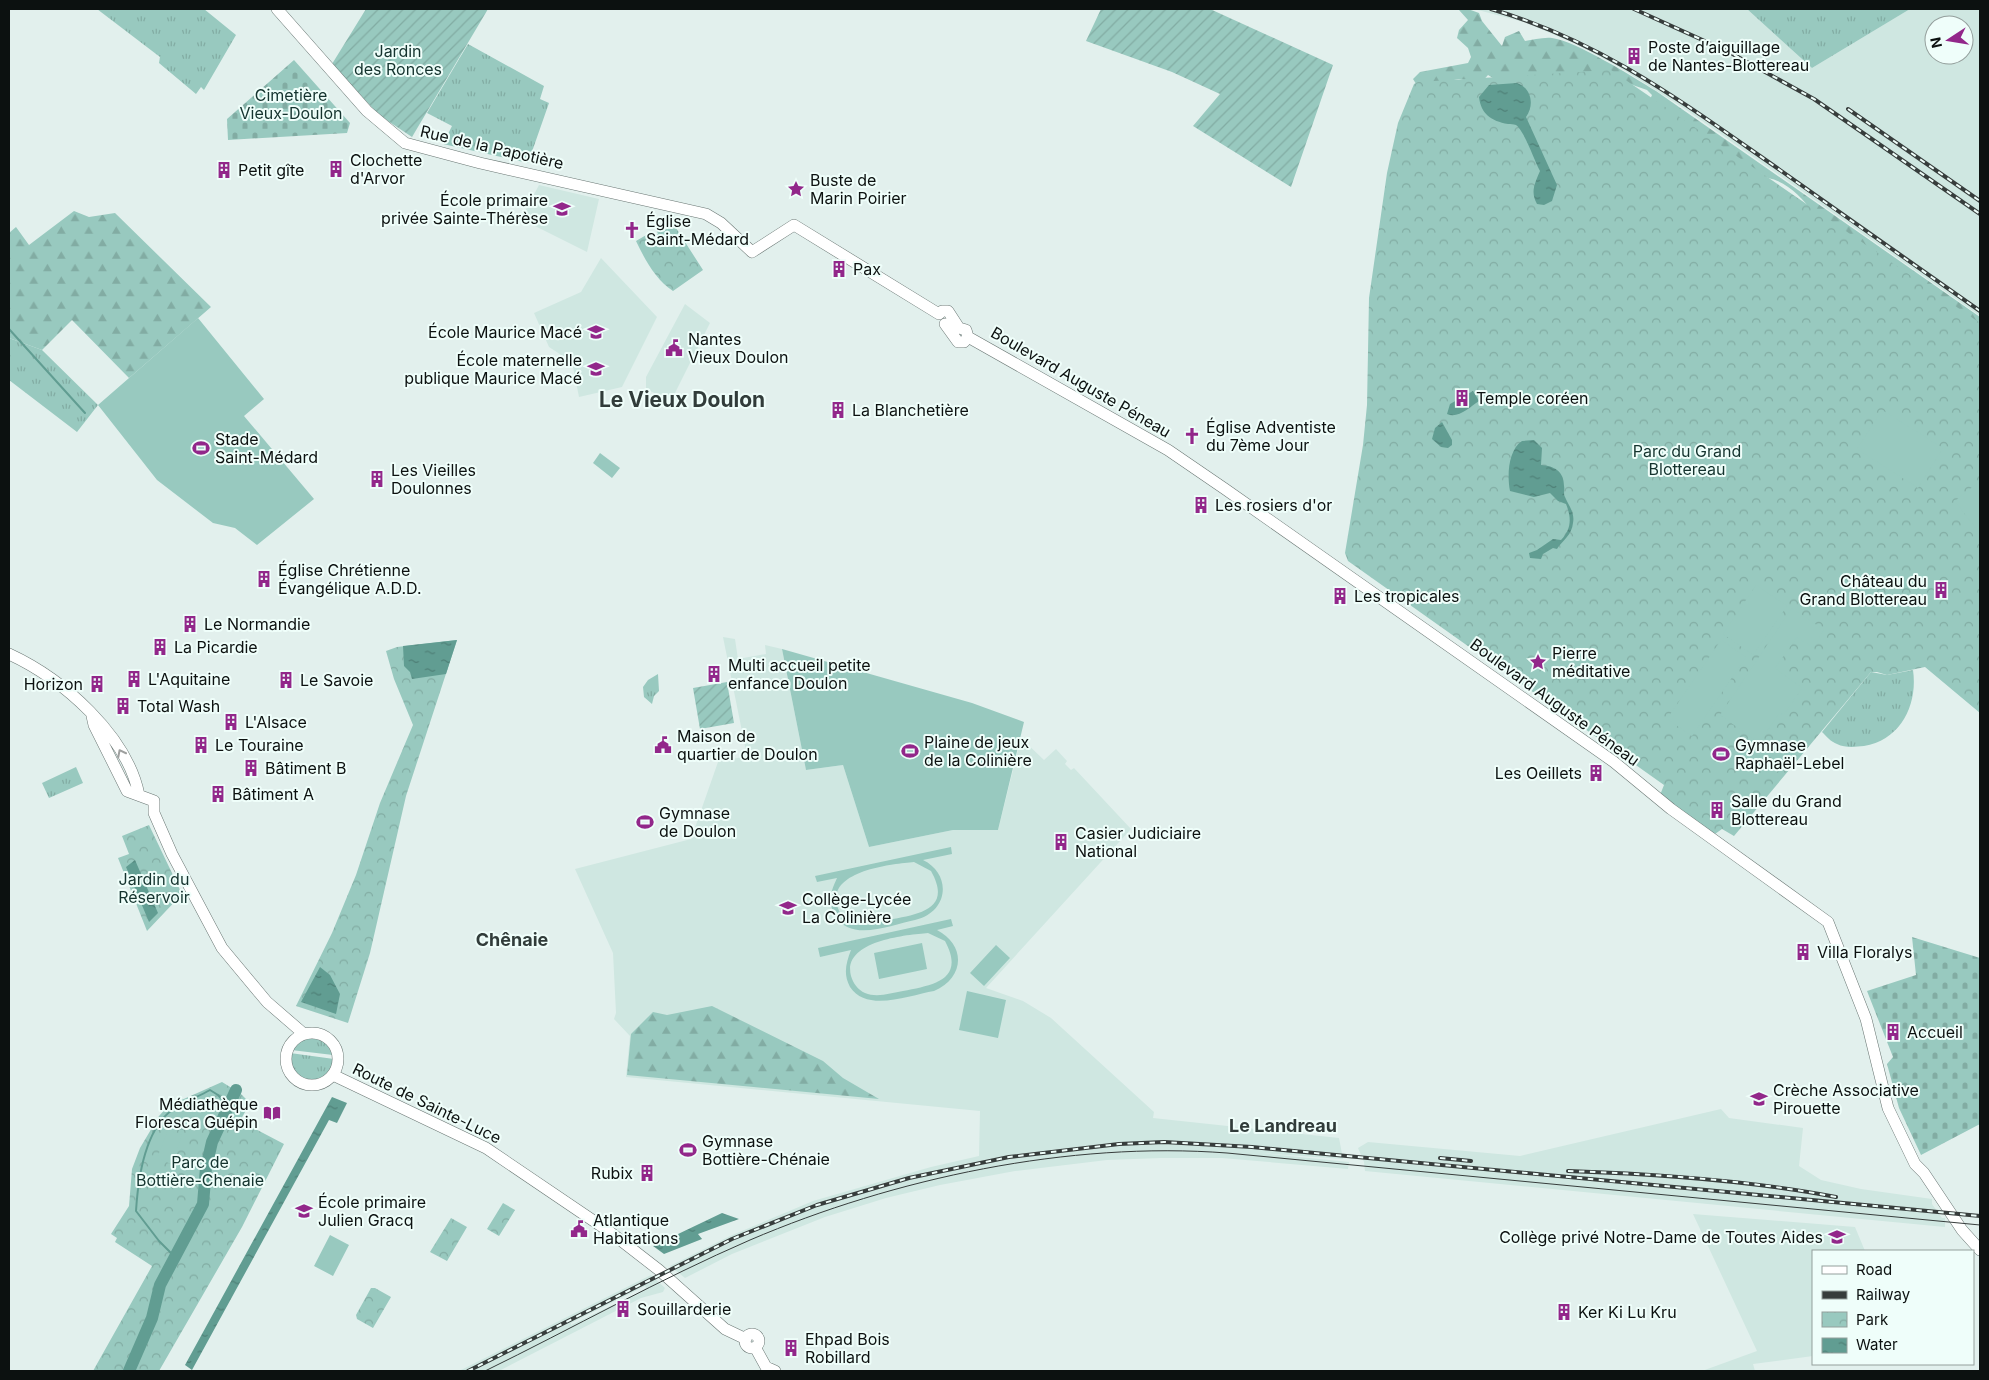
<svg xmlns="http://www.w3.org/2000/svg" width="1989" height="1380" font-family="Inter,sans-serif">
	<defs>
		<pattern id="grass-tufts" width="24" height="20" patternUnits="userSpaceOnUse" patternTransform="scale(1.25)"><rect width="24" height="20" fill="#98c9bf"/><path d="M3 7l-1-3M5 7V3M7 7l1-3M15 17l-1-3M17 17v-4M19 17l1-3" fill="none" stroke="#82aca3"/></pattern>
		<pattern id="forest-firs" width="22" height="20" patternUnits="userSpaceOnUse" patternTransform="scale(1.25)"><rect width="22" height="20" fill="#98c9bf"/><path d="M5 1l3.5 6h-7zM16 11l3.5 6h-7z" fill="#82aca3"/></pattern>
		<pattern id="cemetery-stones" width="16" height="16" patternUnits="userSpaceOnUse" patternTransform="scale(1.25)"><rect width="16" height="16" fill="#98c9bf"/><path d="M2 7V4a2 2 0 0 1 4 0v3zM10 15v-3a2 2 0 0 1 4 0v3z" fill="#82aca3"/></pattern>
		<pattern id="park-crowns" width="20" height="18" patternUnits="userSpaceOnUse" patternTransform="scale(1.25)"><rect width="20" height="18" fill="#98c9bf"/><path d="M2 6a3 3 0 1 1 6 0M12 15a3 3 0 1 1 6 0" fill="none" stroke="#82aca3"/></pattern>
		<pattern id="garden-furrows" width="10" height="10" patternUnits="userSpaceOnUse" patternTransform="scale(1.25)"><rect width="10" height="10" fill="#98c9bf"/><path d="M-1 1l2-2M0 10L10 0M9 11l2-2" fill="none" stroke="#82aca3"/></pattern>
		<pattern id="water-ripples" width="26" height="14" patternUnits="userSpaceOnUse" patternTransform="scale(1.25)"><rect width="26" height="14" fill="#619d92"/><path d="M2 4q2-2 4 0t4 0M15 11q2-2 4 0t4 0" fill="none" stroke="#4e7f76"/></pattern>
	</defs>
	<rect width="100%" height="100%" fill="#e2f0ed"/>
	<path fill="#cfe7e1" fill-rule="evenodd" d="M 1474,9 L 1747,9 L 1812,68 L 1910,9 L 1980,9 L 1980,316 L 1685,109 L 1616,65 L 1574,43 L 1524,22 ZM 1934,25 L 1964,25 L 1964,55 L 1934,55 Z
		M 539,185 L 599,199 L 587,252 L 521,219 Z
		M 601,258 L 657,317 L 622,387 L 579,397 L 572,362 L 549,347 L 534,313 L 581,292 Z
		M 685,304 L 710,323 L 671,401 L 646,389 L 646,377 Z
		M 723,637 L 735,639 L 738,659 L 766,654 L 765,645 L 782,649 L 806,770 L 843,765 L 869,847 L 953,830 L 998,830 L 1021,738 L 1044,760 L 1056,749 L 1067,761 L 1065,764 L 1071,770 L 1074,768 L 1131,829 L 986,988 L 1023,1001 L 1051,1018 L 1154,1112 L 1153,1118 L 1339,1138 L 1343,1159 L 1261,1153 L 1349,1162 L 1348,1169 L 1222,1158 L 1161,1158 L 1107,1160 L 1015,1171 L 940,1185 L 886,1198 L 825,1217 L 732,1254 L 685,1278 L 670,1266 L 730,1236 L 813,1201 L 931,1167 L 979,1156 L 980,1111 L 626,1077 L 630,1036 L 614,1019 L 616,1013 L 613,953 L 575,869 L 691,839 L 718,762 L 747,756 Z
		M 1721,1109 L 1729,1118 L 1803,1128 L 1799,1166 L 1821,1180 L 1861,1189 L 1932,1199 L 1932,1204 L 1942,1218 L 1945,1218 L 1945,1227 L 1365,1171 L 1364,1162 L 1358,1148 L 1368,1142 L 1520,1156 Z
		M 1693,1214 L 1855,1227 L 1865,1251 L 1813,1251 L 1813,1356 L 1753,1364 L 1755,1371 L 1702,1371 L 1757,1351 Z
		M 651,1275 L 665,1288 L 663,1292 L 641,1298 L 499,1371 L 459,1371 ZM 645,1286 L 646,1288 L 638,1293 L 571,1325 L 571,1323 Z"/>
	<path fill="url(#grass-tufts)" d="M 97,9 L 204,9 L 236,35 L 204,90 L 201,87 L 196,94 L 159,63 L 160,57 Z
		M 1747,9 L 1910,9 L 1812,68 Z
		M 468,44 L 544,86 L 540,99 L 549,103 L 528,163 L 443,144 L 452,126 L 427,113 Z
		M 9,338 L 42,350 L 98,405 L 77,432 L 9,380 Z
		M 1913,670 C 1918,704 1901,740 1864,746 C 1855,747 1845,748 1837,744 C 1831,742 1826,736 1822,732 L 1871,672 L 1887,675 Z
		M 658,674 L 659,691 L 654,696 L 652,704 L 644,697 L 643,687 L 648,680 Z
		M 76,767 L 83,783 L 49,798 L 42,783 Z
		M 314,1037 L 325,1041 L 333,1055 L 291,1050 L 302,1039 Z
		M 290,1053 L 334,1059 L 331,1069 L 321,1079 C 303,1085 287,1072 290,1053 Z"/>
	<path fill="url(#forest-firs)" d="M 1468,9 L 1479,13 L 1482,21 L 1502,46 L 1505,37 L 1519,31 L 1525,41 C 1533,40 1543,37 1552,38 C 1576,41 1633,77 1656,91 L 1980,317 L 1980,362 L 1812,212 C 1803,197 1785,181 1768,178 L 1649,102 L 1652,95 L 1647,90 L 1627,83 L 1496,80 L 1488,75 L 1481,83 L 1459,79 L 1418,87 L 1413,79 L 1420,72 L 1468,63 L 1471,57 L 1468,48 L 1457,38 L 1459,30 L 1468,20 L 1459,10 Z
		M 74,211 L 89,217 L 115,213 L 211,307 L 129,378 L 72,320 L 42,350 L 9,338 L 9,233 L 16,227 L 29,245 Z
		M 712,1006 L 823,1061 L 843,1078 L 879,1099 L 627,1075 L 631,1034 L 653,1012 L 667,1015 Z"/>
	<path fill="url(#cemetery-stones)" d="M 294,60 L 350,123 L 347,133 L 228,140 L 227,119 Z
		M 1912,937 L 1980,958 L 1980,1124 L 1921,1155 L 1899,1108 L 1887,1064 L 1893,1057 L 1867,991 L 1916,975 Z"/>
	<path fill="url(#park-crowns)" d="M 1611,70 L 1980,323 L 1980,713 L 1925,667 L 1887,675 L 1877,672 L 1871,672 L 1734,836 L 1722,829 L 1715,834 L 1660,795 L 1664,785 L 1348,561 L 1345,553 L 1363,445 L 1367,405 L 1369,298 L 1387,173 L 1398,123 L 1414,84 L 1418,82 Z
		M 662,218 L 683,222 L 676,228 L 703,270 L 673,291 C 656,280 645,260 636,241 L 648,234 L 650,237 L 658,234 L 655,227 L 660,228 Z
		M 457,640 L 406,796 L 370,953 L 348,1023 L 296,1006 L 332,933 L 356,875 L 380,803 L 413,725 L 394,679 L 386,651 L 397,647 Z
		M 149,825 L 182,894 L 147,931 L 118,858 L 129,854 L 122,836 Z
		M 222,1082 L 240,1093 L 250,1103 L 240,1121 L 284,1144 L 242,1227 L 159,1371 L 93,1371 L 152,1266 L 115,1242 L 117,1238 L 111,1234 L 129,1206 L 132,1169 L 140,1148 L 159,1116 L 168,1106 Z
		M 503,1203 L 515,1210 L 499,1236 L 487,1229 Z
		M 451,1218 L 467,1227 L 447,1261 L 430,1252 Z
		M 371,1288 L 375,1288 L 391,1297 L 373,1328 L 357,1319 L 356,1315 Z"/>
	<path fill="url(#garden-furrows)" d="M 366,9 L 488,9 L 412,137 L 379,115 L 332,64 Z
		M 1101,9 L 1210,9 L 1333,65 L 1291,187 L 1193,126 L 1220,94 L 1172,72 L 1086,41 Z
		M 727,682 L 734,723 L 700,729 L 693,688 Z"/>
	<path fill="#98c9bf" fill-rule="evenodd" d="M 198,318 L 264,399 L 244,416 L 314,499 L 257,545 L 235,528 L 213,523 L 157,480 L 98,405 Z
		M 1882,410 L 1943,448 L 1918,488 L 1857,449 Z
		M 600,453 L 620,468 L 612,478 L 593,463 Z
		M 1980,481 L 1980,534 L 1955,501 Z
		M 1756,585 L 1787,606 L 1753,655 L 1723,634 Z
		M 1792,608 L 1824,630 L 1813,648 L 1797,637 L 1775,668 L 1802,688 L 1785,713 L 1778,715 L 1759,743 L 1720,715 Z
		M 1721,640 L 1746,657 L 1692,736 L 1667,719 Z
		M 782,649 L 972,703 L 1024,722 L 998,830 L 953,830 L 869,847 L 843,765 L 806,770 Z
		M 951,847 L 952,854 L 923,860 C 952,874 949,912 915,920 C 891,925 850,943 835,915 C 827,902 831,891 837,878 L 817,882 L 815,876 ZM 914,862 L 931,871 C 953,910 918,914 889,920 C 877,923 863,928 851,923 C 844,920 839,913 837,905 C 828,871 891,864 914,862 Z
		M 951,919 L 953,926 L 937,930 C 966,945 965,978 934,991 C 910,995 867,1013 850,987 C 843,974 846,963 851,950 L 820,957 L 818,948 ZM 928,933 L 945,941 C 966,980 933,985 903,991 C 891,993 877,998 865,993 C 858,990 853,983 851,976 C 842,941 905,935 928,933 Z
		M 922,943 L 927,969 L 879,979 L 874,953 Z
		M 996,945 L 1010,958 L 984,986 L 970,973 Z
		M 967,991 L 1006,1000 L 998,1038 L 959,1030 Z
		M 168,1130 L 182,1135 L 171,1164 L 157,1158 Z
		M 330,1235 L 349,1245 L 333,1276 L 314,1266 Z"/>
	<path fill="url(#water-ripples)" d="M 1517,83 C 1531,88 1535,104 1526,117 L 1557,185 L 1552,201 L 1544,205 L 1537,204 C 1530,192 1535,183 1540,171 C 1534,160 1525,132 1516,125 C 1513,124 1511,124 1508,124 C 1491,121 1481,114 1479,97 L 1489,85 Z
		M 1473,391 L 1479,401 C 1470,407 1458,419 1447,414 L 1450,404 Z
		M 1442,422 L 1452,440 L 1452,445 L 1448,448 L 1441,447 L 1432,439 L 1435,428 Z
		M 1534,440 L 1542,448 L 1541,465 C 1554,466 1564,471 1564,486 C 1565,490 1563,493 1565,497 C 1569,506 1575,513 1573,523 C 1572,535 1562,541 1557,549 L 1553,548 L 1543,554 L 1541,559 L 1530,558 L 1529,553 L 1537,550 L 1553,539 L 1561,540 C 1571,529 1572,519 1566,504 L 1558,501 L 1550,493 L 1534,497 L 1510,491 C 1507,476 1508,450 1522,441 Z
		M 457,640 L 446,674 L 412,679 L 410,672 L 404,666 L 403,646 Z
		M 135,860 L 158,913 L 149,922 L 126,867 Z
		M 320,967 L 330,975 L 340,994 L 336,1014 L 301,1002 Z
		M 332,1097 L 347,1103 L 337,1123 L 329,1120 L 192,1370 L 185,1365 Z
		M 722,1213 L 739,1219 L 698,1234 L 702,1239 L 664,1254 L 653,1246 Z"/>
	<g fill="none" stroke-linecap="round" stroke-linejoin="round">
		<path stroke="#619d92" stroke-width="2" d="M 9,329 L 85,413
			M 174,1256 L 159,1241 L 136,1211 C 138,1179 145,1130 172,1110 C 183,1102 198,1097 210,1090 L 218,1095 L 228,1106"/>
		<path stroke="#619d92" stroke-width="12" d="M 129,1371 L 152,1318 L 160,1285 L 203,1204 L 206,1168 L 212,1142 L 236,1090"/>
		<g stroke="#697673" stroke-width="12">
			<path id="secondary" d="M 277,9 L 367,111 L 405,143 L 480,163 L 706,214 L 721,223 L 752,252 L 794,225 L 939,314
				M 939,314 L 942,311 L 948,311 L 959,328 L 966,330 L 968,337 L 1168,450 L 1225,489 L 1614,762 L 1671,809 L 1828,922 L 1866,1019 L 1888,1108 L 1915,1164 L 1924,1173 L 1962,1230 L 1980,1250
				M 945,324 L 958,342 L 964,342 L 968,337
				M 9,654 C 63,679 127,735 139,795
				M 92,716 L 94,725 L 127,791 L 154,801 L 154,813 L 172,854 L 222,948 L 267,1002 L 304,1034
				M286 1059a26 26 0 1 1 52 0a26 26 0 1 1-52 0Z
				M 333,1075 L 486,1148 L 610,1232 L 659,1270 L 725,1329 L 746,1339
				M745 1341a7 7 0 1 1 14 0a7 7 0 1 1-14 0Z
				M 755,1347 L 766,1367 L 775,1371"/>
		</g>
		<use href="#secondary" stroke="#fff" stroke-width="11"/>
		<path stroke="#373d3c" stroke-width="1" d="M 485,1371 C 573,1328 660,1279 750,1240 C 895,1178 1069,1141 1227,1153 L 1980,1225"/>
		<g stroke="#373d3c" stroke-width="4">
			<path id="rail" d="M 1491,9 C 1600,41 1678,99 1770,163 C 1840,213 1910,262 1980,311
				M 1634,9 L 1729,52 L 1814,99 L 1980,214
				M 1848,109 L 1980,201
				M 1440,1158 L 1471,1161
				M 1568,1171 C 1657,1174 1748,1180 1836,1197
				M 468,1371 L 732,1239 L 817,1205 L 909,1178 L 1009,1157 L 1119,1144 L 1164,1142 L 1252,1147 L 1980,1216"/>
		</g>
		<use href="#rail" stroke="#effefa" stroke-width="2" stroke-dasharray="5.5" stroke-linecap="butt"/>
	</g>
	<defs><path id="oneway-chevron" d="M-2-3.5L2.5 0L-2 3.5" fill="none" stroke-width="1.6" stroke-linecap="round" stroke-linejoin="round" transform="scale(1.25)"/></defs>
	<use stroke="#9ea09f" href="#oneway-chevron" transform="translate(121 753) rotate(-117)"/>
	<defs>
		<g id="building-bare" transform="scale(1.35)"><path d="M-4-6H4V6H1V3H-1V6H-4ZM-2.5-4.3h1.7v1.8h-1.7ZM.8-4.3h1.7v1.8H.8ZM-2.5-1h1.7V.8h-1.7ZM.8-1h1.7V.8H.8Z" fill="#92278a" stroke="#effefa" stroke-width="2.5" paint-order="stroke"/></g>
		<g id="sight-bare" transform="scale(1.35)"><path d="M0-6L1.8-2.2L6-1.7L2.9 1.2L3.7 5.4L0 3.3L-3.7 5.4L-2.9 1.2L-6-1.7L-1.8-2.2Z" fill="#92278a" stroke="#effefa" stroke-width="2.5" paint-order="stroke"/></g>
		<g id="school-bare" transform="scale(1.35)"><path d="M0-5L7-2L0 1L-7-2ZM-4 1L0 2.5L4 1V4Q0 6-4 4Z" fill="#92278a" stroke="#effefa" stroke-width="2.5" paint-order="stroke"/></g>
		<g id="church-bare" transform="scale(1.35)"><path d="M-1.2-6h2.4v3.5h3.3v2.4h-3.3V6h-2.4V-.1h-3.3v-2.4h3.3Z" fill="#92278a" stroke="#effefa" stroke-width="2.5" paint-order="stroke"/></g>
		<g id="civic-bare" transform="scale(1.35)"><path d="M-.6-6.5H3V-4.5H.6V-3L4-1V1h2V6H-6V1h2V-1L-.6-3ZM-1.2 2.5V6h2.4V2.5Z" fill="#92278a" stroke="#effefa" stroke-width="2.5" paint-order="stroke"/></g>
		<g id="stadium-bare" transform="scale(1.35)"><path d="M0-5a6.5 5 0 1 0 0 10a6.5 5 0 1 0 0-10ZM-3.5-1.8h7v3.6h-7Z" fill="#92278a" stroke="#effefa" stroke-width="2.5" paint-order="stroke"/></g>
		<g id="library-bare" transform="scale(1.35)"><path d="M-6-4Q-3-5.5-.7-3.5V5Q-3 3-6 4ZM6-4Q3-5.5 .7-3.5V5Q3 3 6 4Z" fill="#92278a" stroke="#effefa" stroke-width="2.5" paint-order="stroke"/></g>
	</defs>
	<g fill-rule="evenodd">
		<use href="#building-bare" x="1634" y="56"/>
		<use href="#building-bare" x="336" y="169"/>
		<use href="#building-bare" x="224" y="170"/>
		<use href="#sight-bare" x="796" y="189"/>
		<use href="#school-bare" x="562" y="209"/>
		<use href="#church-bare" x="632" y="230"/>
		<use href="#building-bare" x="839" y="269"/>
		<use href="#school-bare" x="596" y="332"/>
		<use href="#civic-bare" x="674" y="348"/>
		<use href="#school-bare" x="596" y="369"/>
		<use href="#building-bare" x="1462" y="398"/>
		<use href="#building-bare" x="838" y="410"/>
		<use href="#church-bare" x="1192" y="436"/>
		<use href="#stadium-bare" x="201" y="448"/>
		<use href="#building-bare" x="377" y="479"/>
		<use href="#building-bare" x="1201" y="505"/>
		<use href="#building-bare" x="264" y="579"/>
		<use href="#building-bare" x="1941" y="590"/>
		<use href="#building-bare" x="1340" y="596"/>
		<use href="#building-bare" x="190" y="624"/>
		<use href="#building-bare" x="160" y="647"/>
		<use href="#sight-bare" x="1538" y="662"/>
		<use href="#building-bare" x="714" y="674"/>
		<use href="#building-bare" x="134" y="679"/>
		<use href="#building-bare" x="286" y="680"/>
		<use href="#building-bare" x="97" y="684"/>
		<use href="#building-bare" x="123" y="706"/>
		<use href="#building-bare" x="231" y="722"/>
		<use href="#building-bare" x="201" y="745"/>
		<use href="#civic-bare" x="663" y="745"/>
		<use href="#stadium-bare" x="910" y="751"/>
		<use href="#stadium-bare" x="1721" y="754"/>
		<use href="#building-bare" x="251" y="768"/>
		<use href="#building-bare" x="1596" y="773"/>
		<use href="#building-bare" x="218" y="794"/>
		<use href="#building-bare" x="1717" y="810"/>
		<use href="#stadium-bare" x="645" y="822"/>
		<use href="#building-bare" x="1061" y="842"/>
		<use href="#school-bare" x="788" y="908"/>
		<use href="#building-bare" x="1803" y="952"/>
		<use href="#building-bare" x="1893" y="1032"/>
		<use href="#school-bare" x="1759" y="1099"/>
		<use href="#library-bare" x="272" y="1113"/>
		<use href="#stadium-bare" x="688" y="1150"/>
		<use href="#building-bare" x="647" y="1173"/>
		<use href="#school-bare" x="304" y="1211"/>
		<use href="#civic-bare" x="579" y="1229"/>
		<use href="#school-bare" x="1837" y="1237"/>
		<use href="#building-bare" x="623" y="1309"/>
		<use href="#building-bare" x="1564" y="1312"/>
		<use href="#building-bare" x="791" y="1348"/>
	</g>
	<g text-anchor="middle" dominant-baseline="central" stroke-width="4" stroke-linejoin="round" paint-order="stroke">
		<g font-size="16" fill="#0c1110" stroke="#effefa" text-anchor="start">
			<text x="1648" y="47">Poste d’aiguillage<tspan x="1648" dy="18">de Nantes-Blottereau</tspan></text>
			<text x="350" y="160">Clochette<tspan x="350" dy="18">d'Arvor</tspan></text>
			<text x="238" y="170">Petit gîte</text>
			<text x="810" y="180">Buste de<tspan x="810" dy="18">Marin Poirier</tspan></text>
			<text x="548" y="200" text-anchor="end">École primaire<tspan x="548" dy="18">privée Sainte-Thérèse</tspan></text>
			<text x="646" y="221">Église<tspan x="646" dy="18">Saint-Médard</tspan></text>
			<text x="853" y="269">Pax</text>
			<text x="582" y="332" text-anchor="end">École Maurice Macé</text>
			<text x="688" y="339">Nantes<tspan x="688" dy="18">Vieux Doulon</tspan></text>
			<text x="582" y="360" text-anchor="end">École maternelle<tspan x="582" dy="18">publique Maurice Macé</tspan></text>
			<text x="1476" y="398">Temple coréen</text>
			<text x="852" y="410">La Blanchetière</text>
			<text x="1206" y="427">Église Adventiste<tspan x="1206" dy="18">du 7ème Jour</tspan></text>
			<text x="215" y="439">Stade<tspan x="215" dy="18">Saint-Médard</tspan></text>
			<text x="391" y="470">Les Vieilles<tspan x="391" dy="18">Doulonnes</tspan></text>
			<text x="1215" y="505">Les rosiers d'or</text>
			<text x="278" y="570">Église Chrétienne<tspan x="278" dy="18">Évangélique A.D.D.</tspan></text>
			<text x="1927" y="581" text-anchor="end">Château du<tspan x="1927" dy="18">Grand Blottereau</tspan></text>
			<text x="1354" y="596">Les tropicales</text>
			<text x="204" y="624">Le Normandie</text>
			<text x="174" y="647">La Picardie</text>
			<text x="1552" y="653">Pierre<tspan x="1552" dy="18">méditative</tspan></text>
			<text x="728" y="665">Multi accueil petite<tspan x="728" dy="18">enfance Doulon</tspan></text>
			<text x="148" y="679">L'Aquitaine</text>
			<text x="300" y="680">Le Savoie</text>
			<text x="83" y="684" text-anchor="end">Horizon</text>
			<text x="137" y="706">Total Wash</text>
			<text x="245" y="722">L'Alsace</text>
			<text x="677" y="736">Maison de<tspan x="677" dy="18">quartier de Doulon</tspan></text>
			<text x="924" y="742">Plaine de jeux<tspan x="924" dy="18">de la Colinière</tspan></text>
			<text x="215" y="745">Le Touraine</text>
			<text x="1735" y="745">Gymnase<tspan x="1735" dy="18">Raphaël-Lebel</tspan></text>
			<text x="265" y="768">Bâtiment B</text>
			<text x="1582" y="773" text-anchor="end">Les Oeillets</text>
			<text x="232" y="794">Bâtiment A</text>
			<text x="1731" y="801">Salle du Grand<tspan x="1731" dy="18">Blottereau</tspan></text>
			<text x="659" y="813">Gymnase<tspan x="659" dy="18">de Doulon</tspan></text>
			<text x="1075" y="833">Casier Judiciaire<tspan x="1075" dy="18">National</tspan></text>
			<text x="802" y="899">Collège-Lycée<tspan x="802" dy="18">La Colinière</tspan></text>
			<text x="1817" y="952">Villa Floralys</text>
			<text x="1907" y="1032">Accueil</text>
			<text x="1773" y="1090">Crèche Associative<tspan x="1773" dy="18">Pirouette</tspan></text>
			<text x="258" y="1104" text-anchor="end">Médiathèque<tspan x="258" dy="18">Floresca Guépin</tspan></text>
			<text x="702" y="1141">Gymnase<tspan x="702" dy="18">Bottière-Chénaie</tspan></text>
			<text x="633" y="1173" text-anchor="end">Rubix</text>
			<text x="318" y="1202">École primaire<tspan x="318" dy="18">Julien Gracq</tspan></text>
			<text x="593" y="1220">Atlantique<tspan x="593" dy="18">Habitations</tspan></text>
			<text x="1823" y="1237" text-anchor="end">Collège privé Notre-Dame de Toutes Aides</text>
			<text x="637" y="1309">Souillarderie</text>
			<text x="1578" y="1312">Ker Ki Lu Kru</text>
			<text x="805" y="1339">Ehpad Bois<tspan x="805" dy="18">Robillard</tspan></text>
		</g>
		<g font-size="16" fill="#14332e" stroke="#effefa">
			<text x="398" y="51">Jardin<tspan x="398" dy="18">des Ronces</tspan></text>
			<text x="291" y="95">Cimetière<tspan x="291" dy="18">Vieux-Doulon</tspan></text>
			<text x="1687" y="451">Parc du Grand<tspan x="1687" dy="18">Blottereau</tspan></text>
			<text x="154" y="879">Jardin du<tspan x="154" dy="18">Réservoir</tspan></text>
			<text x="200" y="1162">Parc de<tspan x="200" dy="18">Bottière-Chenaie</tspan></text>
		</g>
		<g font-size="16" fill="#0c1110" stroke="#effefa">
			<text transform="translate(492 147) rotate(13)">Rue de la Papotière</text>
			<text transform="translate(1081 382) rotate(30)">Boulevard Auguste Péneau</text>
			<text transform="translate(1555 702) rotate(36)">Boulevard Auguste Péneau</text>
			<text transform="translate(427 1103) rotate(26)">Route de Sainte-Luce</text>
		</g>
		<g font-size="18" font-weight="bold" fill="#313c3a" stroke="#effefa">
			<text x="512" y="939">Chênaie</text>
			<text x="1283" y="1125">Le Landreau</text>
		</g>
		<g font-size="21" font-weight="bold" fill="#313c3a" stroke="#effefa">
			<text x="682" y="399">Le Vieux Doulon</text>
		</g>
	</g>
	<rect width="1989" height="1380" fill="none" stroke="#0c1110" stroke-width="20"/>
	<rect x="1812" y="1250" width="162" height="115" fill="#effefa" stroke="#949f9c"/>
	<rect x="1822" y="1266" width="25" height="8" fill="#ffffff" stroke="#949f9c"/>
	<text x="1856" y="1275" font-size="15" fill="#0c1110">Road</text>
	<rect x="1822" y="1291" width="25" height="8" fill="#373d3c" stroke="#949f9c"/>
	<text x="1856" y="1300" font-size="15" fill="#0c1110">Railway</text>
	<rect x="1822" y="1312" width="25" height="15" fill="url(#park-crowns)" stroke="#949f9c"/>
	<text x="1856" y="1325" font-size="15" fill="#0c1110">Park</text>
	<rect x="1822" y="1338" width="25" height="15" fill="url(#water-ripples)" stroke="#949f9c"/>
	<text x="1856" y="1350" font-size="15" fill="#0c1110">Water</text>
	<g transform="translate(1949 40) rotate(258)"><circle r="24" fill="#effefa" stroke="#949f9c"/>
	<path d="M0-4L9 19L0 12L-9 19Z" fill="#92278a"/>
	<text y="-8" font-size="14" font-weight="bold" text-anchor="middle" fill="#0c1110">N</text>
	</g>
</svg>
